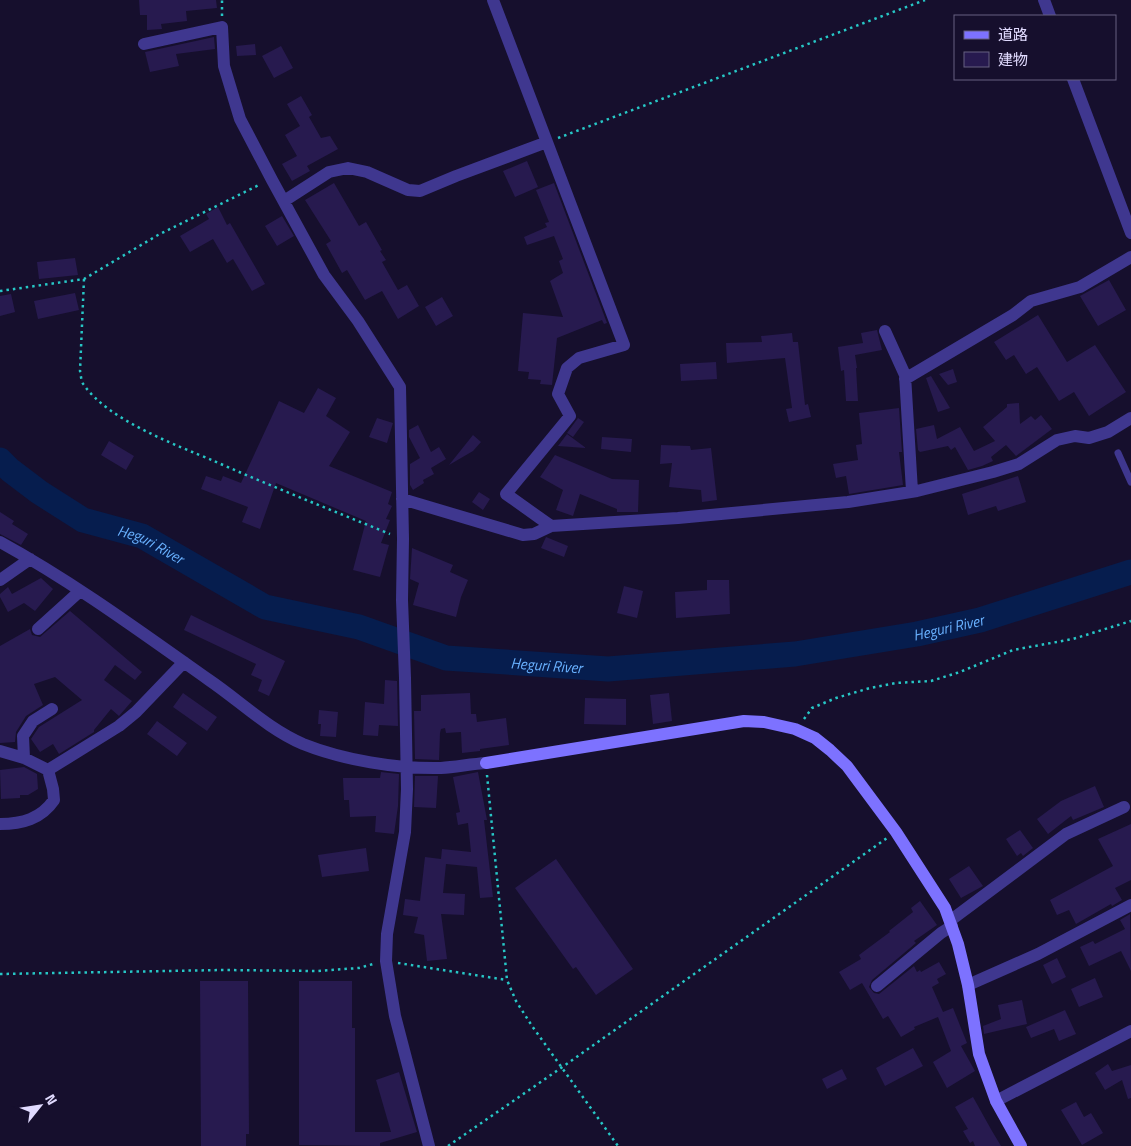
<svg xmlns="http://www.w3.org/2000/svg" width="1131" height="1146" font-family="'Titillium Web','Noto Sans JP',sans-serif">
	<rect width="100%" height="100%" fill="#160f2d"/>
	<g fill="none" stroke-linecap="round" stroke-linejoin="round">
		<path stroke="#061d4e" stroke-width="25" id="s1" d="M 0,460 L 10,470 L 39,492 L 83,520 L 142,536 L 265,607 L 359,627 L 446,658 L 608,669 L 795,654 L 917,634 L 980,620 L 1131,572"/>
	</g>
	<path fill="#271a4f" d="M 139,0 L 216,0 L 217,8 L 186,11 L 187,21 L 161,24 L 162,29 L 147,30 L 147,15 L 140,15 Z
		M 214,37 L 215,49 L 176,54 L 179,66 L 150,72 L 145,52 Z
		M 255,44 L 256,55 L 237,56 L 236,46 Z
		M 281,46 L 293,68 L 274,78 L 262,56 Z
		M 301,96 L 312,115 L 309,117 L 321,138 L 330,136 L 338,149 L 307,166 L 310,171 L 292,181 L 282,164 L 297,156 L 285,135 L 300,126 L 287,104 Z
		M 527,161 L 538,187 L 515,197 L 503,171 Z
		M 334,183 L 359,226 L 366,222 L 382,250 L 380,251 L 386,260 L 382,262 L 398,290 L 407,285 L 419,306 L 398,319 L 382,291 L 365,300 L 347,270 L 342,273 L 326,244 L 331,241 L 305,200 Z
		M 554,183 L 607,323 L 604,324 L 602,320 L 557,338 L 552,385 L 540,384 L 541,380 L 528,379 L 529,372 L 518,371 L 523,313 L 563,317 L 550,281 L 563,273 L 559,261 L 563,259 L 554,236 L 527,245 L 524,237 L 547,227 L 545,223 L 549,222 L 536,190 Z
		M 218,207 L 227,225 L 230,223 L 265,284 L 252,291 L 233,259 L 227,263 L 213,239 L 190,252 L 180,236 L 209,219 L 206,214 Z
		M 282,216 L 294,236 L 277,246 L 265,226 Z
		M 75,258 L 78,275 L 39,279 L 37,262 Z
		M 1109,280 L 1126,310 L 1098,326 L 1080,296 Z
		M 75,293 L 79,310 L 38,319 L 34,301 Z
		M 11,294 L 15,312 L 0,316 L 0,296 Z
		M 442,297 L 453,316 L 436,326 L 425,307 Z
		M 1038,315 L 1067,362 L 1095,345 L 1126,392 L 1089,416 L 1074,392 L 1059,401 L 1037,367 L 1026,374 L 1014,355 L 1006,360 L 994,342 Z
		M 877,330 L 882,350 L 855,355 L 857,368 L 856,368 L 858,401 L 846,401 L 844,370 L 841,371 L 838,347 L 863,343 L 861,333 Z
		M 792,333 L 793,342 L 798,342 L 805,405 L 808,404 L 811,417 L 789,422 L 786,409 L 792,408 L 785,358 L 727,363 L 726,343 L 762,342 L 761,336 Z
		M 716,362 L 717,379 L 681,381 L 680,364 Z
		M 953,369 L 957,382 L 948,385 L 939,374 Z
		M 931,376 L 950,408 L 938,412 L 926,378 Z
		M 318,388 L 336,398 L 326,416 L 350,432 L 329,466 L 392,492 L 388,504 L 392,506 L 386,519 L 390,520 L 381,543 L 389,545 L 380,577 L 353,570 L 366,521 L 276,483 L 260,529 L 242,522 L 248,507 L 201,489 L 206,476 L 221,481 L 223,476 L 241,483 L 279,401 L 304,413 Z
		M 1019,403 L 1020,424 L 1031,416 L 1035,420 L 1041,415 L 1052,429 L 1016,456 L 1006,445 L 991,457 L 993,461 L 982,466 L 968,470 L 955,447 L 951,450 L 948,446 L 920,452 L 918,450 L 916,429 L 934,425 L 937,439 L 960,427 L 974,451 L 995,441 L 983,427 L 1007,407 L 1007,404 Z
		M 899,408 L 902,452 L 899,452 L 903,485 L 849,494 L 846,476 L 836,478 L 833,464 L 858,460 L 856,445 L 862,444 L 859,413 Z
		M 377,418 L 393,423 L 387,443 L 369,437 Z
		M 578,418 L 584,422 L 573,437 L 567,433 Z
		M 418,425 L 431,452 L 439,447 L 446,459 L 431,468 L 434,474 L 423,480 L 424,483 L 413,490 L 410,485 L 410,464 L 420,458 L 409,437 L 409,430 Z
		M 567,434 L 586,448 L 558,446 Z
		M 473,435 L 481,442 L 473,451 L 449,465 Z
		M 602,437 L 632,439 L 631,452 L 601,449 Z
		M 109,441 L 134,456 L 126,470 L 101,455 Z
		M 661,445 L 690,446 L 691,450 L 711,448 L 717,500 L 702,502 L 701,490 L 669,487 L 672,463 L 660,464 Z
		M 555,455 L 612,479 L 639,480 L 638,512 L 617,512 L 617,509 L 580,494 L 573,516 L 556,510 L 563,490 L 540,477 Z
		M 1018,476 L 1026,502 L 998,511 L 996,506 L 968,515 L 962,494 Z
		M 479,492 L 490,499 L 483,510 L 472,502 Z
		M 0,512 L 14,521 L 12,524 L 28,534 L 21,545 L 0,534 Z
		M 546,537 L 568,546 L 564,557 L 541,548 Z
		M 412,548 L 453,565 L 450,572 L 468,580 L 461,597 L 456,617 L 413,605 L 419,583 L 410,579 Z
		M 41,578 L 53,589 L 35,611 L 24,603 L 8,612 L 0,597 L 0,594 L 8,587 L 12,594 Z
		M 707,580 L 729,580 L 730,614 L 676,618 L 675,592 L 707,590 Z
		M 624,586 L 643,591 L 637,618 L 617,613 Z
		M 70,611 L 142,672 L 135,680 L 115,665 L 104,680 L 132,701 L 119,716 L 111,709 L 94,730 L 94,732 L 59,754 L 53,744 L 40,752 L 31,739 L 39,727 L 82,700 L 55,677 L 34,684 L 43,705 L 26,716 L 16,732 L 15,742 L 0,743 L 0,646 L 30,629 L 32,635 L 40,637 Z
		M 191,615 L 285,661 L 269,696 L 258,691 L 262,680 L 251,675 L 256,664 L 184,630 Z
		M 385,680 L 397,681 L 398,726 L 379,725 L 378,736 L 363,735 L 365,702 L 384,704 Z
		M 183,693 L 217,717 L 207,731 L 173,707 Z
		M 470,693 L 471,714 L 476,714 L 477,722 L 506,718 L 509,745 L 480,749 L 480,751 L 462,753 L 461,732 L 446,733 L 445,728 L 441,729 L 440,733 L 439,760 L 415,759 L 414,711 L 421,711 L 421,695 Z
		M 669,693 L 672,721 L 653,724 L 650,695 Z
		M 585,698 L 626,699 L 626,725 L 584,724 Z
		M 319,710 L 338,712 L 336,737 L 320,736 L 321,724 L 318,724 Z
		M 157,721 L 187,743 L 177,756 L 147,734 Z
		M 24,767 L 37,774 L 38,789 L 28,795 L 20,795 L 20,798 L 1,799 L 0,770 Z
		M 381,772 L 399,774 L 398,806 L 394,834 L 375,832 L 376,816 L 350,817 L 349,800 L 344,800 L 343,778 L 380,778 Z
		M 478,772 L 487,820 L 484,820 L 493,897 L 480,898 L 477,867 L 446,864 L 443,893 L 465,894 L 464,915 L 441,914 L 447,959 L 427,961 L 424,935 L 414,933 L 418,917 L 403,915 L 405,899 L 420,901 L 425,857 L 441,859 L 442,849 L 471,852 L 468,823 L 458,825 L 456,813 L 460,812 L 453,777 Z
		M 415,776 L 438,776 L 436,808 L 414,807 Z
		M 1095,786 L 1104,807 L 1073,820 L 1071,816 L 1048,834 L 1037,819 L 1061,801 Z
		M 1131,824 L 1131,880 L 1115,888 L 1122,900 L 1112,906 L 1111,904 L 1076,924 L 1069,910 L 1057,915 L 1050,900 L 1113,866 L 1098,839 Z
		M 1020,830 L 1033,848 L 1023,856 L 1021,853 L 1017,856 L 1006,839 Z
		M 366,848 L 369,871 L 322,877 L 318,855 Z
		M 556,859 L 633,969 L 596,995 L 576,967 L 573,969 L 515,888 Z
		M 969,866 L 983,886 L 961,898 L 949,879 Z
		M 920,901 L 937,925 L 914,941 L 916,943 L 872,980 L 869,987 L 874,993 L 879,994 L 914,966 L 917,972 L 920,970 L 921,972 L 939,962 L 946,974 L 937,979 L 939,983 L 932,987 L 943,1012 L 953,1008 L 967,1043 L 961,1046 L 975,1071 L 947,1088 L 933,1062 L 951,1051 L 938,1017 L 914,1027 L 915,1029 L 901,1037 L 888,1016 L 883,1019 L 862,983 L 850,990 L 839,972 L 861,959 L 859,955 L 890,932 L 889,931 L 913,912 L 911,908 Z
		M 1130,914 L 1131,971 L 1121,951 L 1089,966 L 1080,947 L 1093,941 L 1095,944 L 1125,929 L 1120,920 Z
		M 1057,958 L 1066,977 L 1052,984 L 1043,965 Z
		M 1095,978 L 1103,997 L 1079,1007 L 1071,989 Z
		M 200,981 L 248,981 L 249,1134 L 246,1134 L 246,1146 L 201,1146 Z
		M 299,981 L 352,981 L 352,1028 L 355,1028 L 355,1132 L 391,1132 L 376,1080 L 399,1072 L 417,1132 L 380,1143 L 380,1146 L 299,1145 Z
		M 1022,1000 L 1027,1024 L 984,1034 L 983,1026 L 1001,1019 L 998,1005 Z
		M 1065,1010 L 1076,1034 L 1059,1041 L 1054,1029 L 1031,1038 L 1026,1027 Z
		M 913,1048 L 923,1066 L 885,1086 L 876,1068 Z
		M 1108,1064 L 1112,1071 L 1131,1065 L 1131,1098 L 1128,1099 L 1122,1080 L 1105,1090 L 1095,1073 Z
		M 842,1069 L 847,1079 L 827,1089 L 822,1079 Z
		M 973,1097 L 992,1131 L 1001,1146 L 975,1146 L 973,1141 L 970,1143 L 963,1131 L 968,1129 L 955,1107 Z
		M 1076,1102 L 1084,1117 L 1091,1113 L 1103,1133 L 1082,1145 L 1061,1110 Z"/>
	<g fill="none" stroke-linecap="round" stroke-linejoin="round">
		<path stroke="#27c7c6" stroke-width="2.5" stroke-dasharray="2.5 4" stroke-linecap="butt" d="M 222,16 L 222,0
			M 558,138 L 925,0
			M 84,279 L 80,371 C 81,375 81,382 84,385 C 108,420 176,445 214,461 C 273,487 331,510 390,534
			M 0,291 L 84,279 L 158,235 L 261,184
			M 804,719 L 812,708 L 836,698 L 870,688 L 896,683 L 931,681 L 960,672 L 1013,650 L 1073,639 L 1131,621
			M 487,775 L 507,980 L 516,1001 L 532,1026 L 618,1146
			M 398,963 L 507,980
			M 0,974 L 223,970 L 317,971 L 359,968 L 373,964
			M 448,1146 L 561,1068 L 887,838"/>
		<path stroke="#3f378f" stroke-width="7" d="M 1118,453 L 1131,482"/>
		<path stroke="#3f378f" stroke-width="12" d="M 493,0 L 624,345 L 579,358 L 567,368 L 558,394 L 570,416 L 506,494 L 551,526
			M 1044,0 L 1050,16
			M 144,44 L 222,27 L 224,66 L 240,119 L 272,180 L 324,275 L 358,321 L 400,387 L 403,539 L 402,600 L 405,678 L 407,789 L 405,832 L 387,934 L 386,961 L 395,1016 L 429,1146
			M 1073,79 L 1131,233
			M 284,201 L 329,172 L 348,168 L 367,172 L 408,190 L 420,191 L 456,176 L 547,142
			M 885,331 L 905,375 L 912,491
			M 905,379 L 1013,315 L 1031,301 L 1080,287 L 1131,257
			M 402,499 L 523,535 L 534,534 L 551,526 L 678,518 L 848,502 L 917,491 L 993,472 L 1019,464 L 1057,440 L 1075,436 L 1089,438 L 1108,432 L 1131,418
			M 0,542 C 73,582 141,632 209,680 C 240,701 268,729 303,744 C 343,760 397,769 441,768 C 456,767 471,764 486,763
			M 0,580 L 30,559
			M 38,629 L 80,591
			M 0,751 L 24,758 L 48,770
			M 24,758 L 23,736 L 33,721 L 52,709
			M 0,824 C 22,824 41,819 54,800 L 53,789 L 48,770 L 119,726 L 136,712 L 184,662
			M 951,920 L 1066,834 L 1124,807
			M 968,985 L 1038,954 L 1131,905
			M 877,986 L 941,933 L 952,926
			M 996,1101 L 1131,1031"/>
		<path stroke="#7d72ff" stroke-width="12" d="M 486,763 L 744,721 L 764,722 L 795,729 L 815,738 L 830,750 L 847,766 L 896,832 L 945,908 L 958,944 L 968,985 L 979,1054 L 996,1101 L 1021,1146"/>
	</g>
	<g text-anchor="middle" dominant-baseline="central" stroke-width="4" stroke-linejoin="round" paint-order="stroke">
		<g font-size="15" font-style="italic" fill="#69b1ff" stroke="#160f2d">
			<text stroke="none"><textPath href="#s1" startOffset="175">Heguri River</textPath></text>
			<text stroke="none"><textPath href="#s1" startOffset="1000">Heguri River</textPath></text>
			<text stroke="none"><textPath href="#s1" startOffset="595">Heguri River</textPath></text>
		</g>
	</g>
	<rect x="954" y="15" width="162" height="65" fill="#160f2d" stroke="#676181"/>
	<rect x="964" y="31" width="25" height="8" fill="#7d72ff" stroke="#676181"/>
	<text x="998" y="40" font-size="15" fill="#e1dbff">道路</text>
	<rect x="964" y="52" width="25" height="15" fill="#271a4f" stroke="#676181"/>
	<text x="998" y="65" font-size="15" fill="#e1dbff">建物</text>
	<g transform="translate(40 1106) rotate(60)" stroke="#160f2d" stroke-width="4" paint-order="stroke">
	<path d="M0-4L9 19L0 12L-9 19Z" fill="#e1dbff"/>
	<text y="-8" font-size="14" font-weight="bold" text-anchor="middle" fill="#e1dbff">N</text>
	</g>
</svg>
